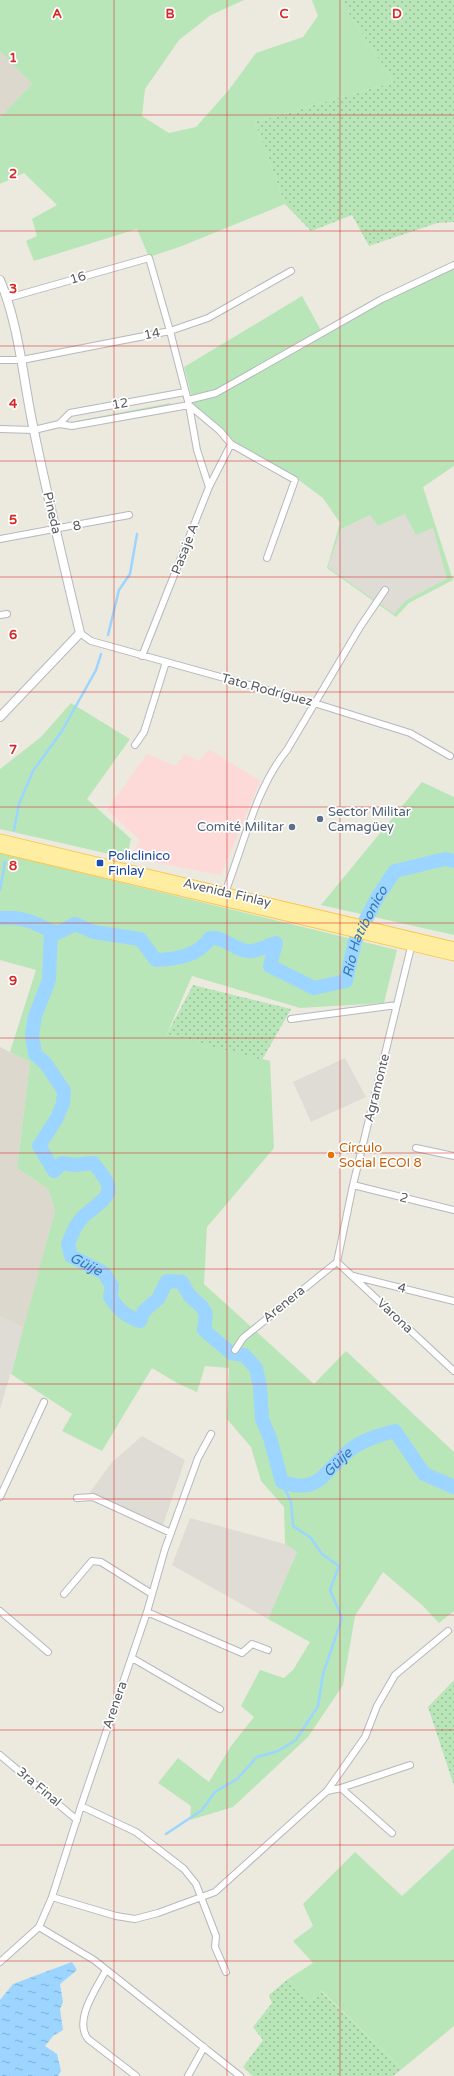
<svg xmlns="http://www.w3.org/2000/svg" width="454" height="2076" font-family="'Varela Round',sans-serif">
	<defs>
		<pattern id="park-dots" width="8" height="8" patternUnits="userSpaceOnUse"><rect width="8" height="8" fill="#b9e6b8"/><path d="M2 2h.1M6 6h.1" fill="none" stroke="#99be99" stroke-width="1.8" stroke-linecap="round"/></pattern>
		<pattern id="water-ripples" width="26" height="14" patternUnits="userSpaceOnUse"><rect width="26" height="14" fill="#9cd5ff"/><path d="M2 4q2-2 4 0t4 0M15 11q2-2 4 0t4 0" fill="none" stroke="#82b0d2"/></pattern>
	</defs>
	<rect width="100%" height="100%" fill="#ece9de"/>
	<path fill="#dfdcd6" d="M 405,514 L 433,528 L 448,579 L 406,600 L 394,615 L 328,567 L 341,529 L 370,515 L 378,526 Z
		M 345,1058 L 366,1097 L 311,1122 L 293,1082 Z
		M 0,1316 L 24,1328 L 0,1409 Z
		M 142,1436 L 185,1460 L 162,1528 L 90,1492 L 112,1462 Z
		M 190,1518 L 285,1544 L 297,1552 L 268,1619 L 172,1565 Z"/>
	<path fill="#dcd8cd" d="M 0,51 L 32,84 L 0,117 Z
		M 0,1047 L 30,1062 L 17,1168 L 48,1189 L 55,1211 L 24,1328 L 0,1316 Z"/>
	<path fill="#fddad7" d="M 210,750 L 260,781 L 221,875 L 131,858 L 140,840 L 107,810 L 147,754 L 175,766 L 185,754 L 198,761 Z"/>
	<path fill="#b9e6b8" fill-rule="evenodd" d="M 0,0 L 244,0 L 211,15 L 179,40 L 145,89 L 142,116 L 169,133 L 196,127 L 228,91 L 256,53 L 303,37 L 318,16 L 312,0 L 340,0 L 394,82 L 255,122 L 285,204 L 182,246 L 149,257 L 137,229 L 34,261 L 26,241 L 37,236 L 32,219 L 57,205 L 24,173 L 0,184 L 0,117 L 32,84 L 0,51 Z
		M 450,267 L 454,267 L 454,466 L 423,487 L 453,580 L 409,603 L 396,617 L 327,568 L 340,523 L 323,498 L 292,475 L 235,447 L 195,410 L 184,367 L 302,296 L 323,334 ZM 405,514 L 416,535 L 433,528 L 447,579 L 406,600 L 394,614 L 328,567 L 341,529 L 370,515 L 378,526 Z
		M 170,403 L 171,406 L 71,424 L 71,422 Z
		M 71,703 L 130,739 L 87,799 L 131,839 L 127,858 L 0,829 L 0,769 L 41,737 Z
		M 422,782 L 454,797 L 454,935 L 321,905 Z
		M 0,853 L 397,950 L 384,1003 L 300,1008 L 192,976 L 167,1034 L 270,1061 L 274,1148 L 207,1227 L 204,1284 L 314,1384 L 346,1351 L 454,1452 L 454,1611 L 439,1623 L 422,1605 L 383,1572 L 355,1616 L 343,1685 L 308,1737 L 233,1807 L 190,1820 L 191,1806 L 158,1783 L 178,1758 L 209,1782 L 231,1746 L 254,1717 L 241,1706 L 260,1670 L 284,1678 L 293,1670 L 310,1642 L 268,1619 L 297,1552 L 285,1544 L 284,1507 L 261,1481 L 251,1447 L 227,1419 L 229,1368 L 205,1366 L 197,1392 L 179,1384 L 152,1368 L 102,1451 L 62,1431 L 72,1414 L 11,1374 L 55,1211 L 48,1189 L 17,1168 L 30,1062 L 10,1052 L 36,970 L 0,960 Z
		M 454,1848 L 454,2026 L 402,2069 L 322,1991 L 311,2001 L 288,1979 L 313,1963 L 293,1941 L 313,1926 L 303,1904 L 355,1852 L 402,1896 Z"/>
	<path fill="url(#park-dots)" d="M 340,0 L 454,0 L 454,222 L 437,223 L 369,246 L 352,215 L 311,231 L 285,204 L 255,122 L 394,82 Z
		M 193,985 L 291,1009 L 262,1060 L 167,1034 Z
		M 454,1680 L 454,1786 L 428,1707 Z
		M 288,1979 L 311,2001 L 321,1991 L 402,2069 L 393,2076 L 253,2076 L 243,2067 L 263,2040 L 253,2027 L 272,2003 L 269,1995 Z"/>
	<path fill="url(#water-ripples)" d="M 72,1962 L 77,1970 L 60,1984 L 63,2002 L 60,2009 L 63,2030 L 53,2036 L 45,2046 L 57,2054 L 61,2071 L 58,2076 L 0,2076 L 0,2000 L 13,1984 Z"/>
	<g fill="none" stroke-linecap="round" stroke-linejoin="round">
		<path stroke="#9cd5ff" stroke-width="2.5" d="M 108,635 L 119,590 L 130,574 L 137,534
			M 14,830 L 19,804 L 33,771 L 62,731 L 96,670 L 101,654
			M 0,890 L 5,862
			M 166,1834 L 202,1810 L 215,1792 L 237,1779 L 257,1757 L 278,1751 L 296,1740 L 318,1706 L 323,1674 L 342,1618 L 330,1590 L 339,1566 L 322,1554 L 311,1538 L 293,1526 L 291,1502 L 282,1482"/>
		<g stroke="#9cd5ff" stroke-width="14">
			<path id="s1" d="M 0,918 C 24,916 35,924 57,933 L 75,924 L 94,932 L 140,939 L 156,960 C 178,959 198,956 210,938 C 225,936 237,953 252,951 C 260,950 269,945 276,943 L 270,966 L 314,988 L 346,981 L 355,941 L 378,896 L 395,871 L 445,859 L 454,861"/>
			<path id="s2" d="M 51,931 L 49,980 L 35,1016 L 32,1035 L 35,1054 L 46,1064 L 64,1091 L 63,1103 L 57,1118 L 39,1146 L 54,1171 L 62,1163 L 74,1165 L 93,1163 C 119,1193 110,1194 85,1215 C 76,1223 72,1234 68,1244 L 71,1256 L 104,1273 L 112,1286 L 110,1297 C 119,1310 125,1316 140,1321 L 144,1311 L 158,1299 L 167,1281 L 182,1282 L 189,1295 L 202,1307 L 206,1314 L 204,1330 L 231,1353 L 244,1355 L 256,1368 L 260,1387 L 262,1419 L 270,1438 L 282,1482 C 321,1495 323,1471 349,1451 C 362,1440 379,1435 395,1431 L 424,1474 L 454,1487"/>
		</g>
		<g stroke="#b5b8bd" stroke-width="8">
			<path id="street" d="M 8,298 L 149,258 L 170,331 L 189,405 L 197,450 L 209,487
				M 0,360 L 22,360 L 170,331 L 208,318 L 291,271
				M 188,400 L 216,393 L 382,299 L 454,265
				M 189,405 L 220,431 L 231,444 L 295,480 L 267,558
				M 59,424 L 70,413 L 185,392
				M 0,429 L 34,430 L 59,424 L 72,426 L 189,405
				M 0,539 L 129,515
				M 0,615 L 7,614
				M 80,633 L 91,641 L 314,703 L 410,733 L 450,756
				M 142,656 L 209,487 L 231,444
				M 135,745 L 144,732 L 166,662
				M 224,895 C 243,848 255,789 287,750 L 360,627 L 385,590
				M 291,1019 L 397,1005
				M 416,1148 L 454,1156
				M 353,1185 L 454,1210
				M 337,1262 L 353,1185 L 412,943
				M 337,1262 L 454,1371
				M 353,1276 L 454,1301
				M 235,1350 L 243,1338 L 337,1262
				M 0,1497 L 44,1402
				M 77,1498 L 93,1497 L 171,1533
				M 64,1594 L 92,1561 L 101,1562 L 152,1594
				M 0,1611 L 48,1652
				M 147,1612 L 242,1653 L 252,1644 L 268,1650
				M 132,1658 L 220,1709
				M 0,1755 L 77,1820
				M 341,1788 L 392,1833
				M 327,1791 L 341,1788 L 410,1765
				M 81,1806 L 136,1832 L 184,1869 L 196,1884 L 216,1936 L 215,1947 L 226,1972
				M 52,1897 L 116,1916 L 135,1919 L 158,1913 L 215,1892 L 327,1791 L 365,1737 L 377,1706 L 395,1675 L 448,1631
				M 39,1927 L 94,1960 L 240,2076
				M 0,1962 L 39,1927 L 52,1897 L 81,1806 L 147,1612 L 165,1549 L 198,1458 L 211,1434
				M 106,1970 C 97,1988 73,2020 88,2039 L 136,2076
				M 188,2076 L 204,2047"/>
		</g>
		<g stroke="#b5b9bf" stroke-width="10">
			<path id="secondary" d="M 0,280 C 20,328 23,381 34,431 C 48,499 64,566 80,633 L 0,717"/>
		</g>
		<g stroke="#fbc649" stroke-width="11">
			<path id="primary" d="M 0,839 L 454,947
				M 0,848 L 454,956"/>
		</g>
		<use href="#street" stroke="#fff" stroke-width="6"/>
		<use href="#secondary" stroke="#fff" stroke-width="8"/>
		<use href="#primary" stroke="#ffeea1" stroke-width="9"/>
	</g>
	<path fill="none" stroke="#d62828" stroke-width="1" stroke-opacity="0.55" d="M 114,0 L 114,2076M 227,0 L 227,2076M 340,0 L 340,2076M 0,115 L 454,115M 0,231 L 454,231M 0,346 L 454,346M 0,461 L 454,461M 0,577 L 454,577M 0,692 L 454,692M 0,807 L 454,807M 0,923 L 454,923M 0,1038 L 454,1038M 0,1153 L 454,1153M 0,1269 L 454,1269M 0,1384 L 454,1384M 0,1499 L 454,1499M 0,1615 L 454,1615M 0,1730 L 454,1730M 0,1845 L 454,1845M 0,1961 L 454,1961"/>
	<g fill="#5c6f8a" stroke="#fff" stroke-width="1.5">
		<circle cx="320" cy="819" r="4"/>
		<circle cx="292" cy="827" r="4"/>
	</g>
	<rect fill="#1a4fb4" stroke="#fff" stroke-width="1.5" x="96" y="859" width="8" height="8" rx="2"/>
	<circle fill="#e8710a" stroke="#fff" stroke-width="1.5" cx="331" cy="1155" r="4"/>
	<g text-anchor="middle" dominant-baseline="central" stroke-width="3.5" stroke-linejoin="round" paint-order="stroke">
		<g font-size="13" fill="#585c61" stroke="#fff">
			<text transform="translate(78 278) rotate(-16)">16</text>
			<text transform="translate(152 334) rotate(-11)">14</text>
			<text transform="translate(120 404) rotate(-10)">12</text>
			<text transform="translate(52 513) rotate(77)">Pineda</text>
			<text transform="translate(77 526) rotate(-12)">8</text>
			<text transform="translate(185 549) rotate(-69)">Pasaje A</text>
			<text transform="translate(267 690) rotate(15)">Tato Rodríguez</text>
			<text transform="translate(227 893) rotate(13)">Avenida Finlay</text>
			<text transform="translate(377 1088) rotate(-76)">Agramonte</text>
			<text transform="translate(404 1198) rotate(14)">2</text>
			<text transform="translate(402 1288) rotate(14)">4</text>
			<text transform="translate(284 1304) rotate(-39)">Arenera</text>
			<text transform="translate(395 1316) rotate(43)">Varona</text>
			<text transform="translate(115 1705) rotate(-71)">Arenera</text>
			<text transform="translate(39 1787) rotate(40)">3ra Final</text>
		</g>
		<g font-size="13" fill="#4e5e75" stroke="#fff" text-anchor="start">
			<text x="328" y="812">Sector Militar<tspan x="328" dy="15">Camagüey</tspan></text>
			<text x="284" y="827" text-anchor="end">Comité Militar</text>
		</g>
		<g font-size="13" fill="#164399" stroke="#fff" text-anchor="start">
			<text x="108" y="856">Policlinico<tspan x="108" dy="15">Finlay</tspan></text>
		</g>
		<g font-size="13" fill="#c56008" stroke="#fff" text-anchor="start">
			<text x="339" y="1148">Círculo<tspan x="339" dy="15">Social ECOI 8</tspan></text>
		</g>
		<g font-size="14" font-style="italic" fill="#3376b8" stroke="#fff">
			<text stroke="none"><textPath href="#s1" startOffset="463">Río Hatibonico</textPath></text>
			<text stroke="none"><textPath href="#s2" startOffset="437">Güije</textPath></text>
			<text stroke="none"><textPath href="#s2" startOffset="892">Güije</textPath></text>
		</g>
	</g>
	<g font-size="13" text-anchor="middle" font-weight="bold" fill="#d62828" stroke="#fff" stroke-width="3.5" stroke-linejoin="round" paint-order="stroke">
		<text x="57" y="18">A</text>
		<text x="170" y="18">B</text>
		<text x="284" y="18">C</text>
		<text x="397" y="18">D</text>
		<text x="13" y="62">1</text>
		<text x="13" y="178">2</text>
		<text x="13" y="293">3</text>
		<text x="13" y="408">4</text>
		<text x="13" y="524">5</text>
		<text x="13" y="639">6</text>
		<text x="13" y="754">7</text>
		<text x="13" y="870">8</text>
		<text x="13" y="985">9</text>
	</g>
</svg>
